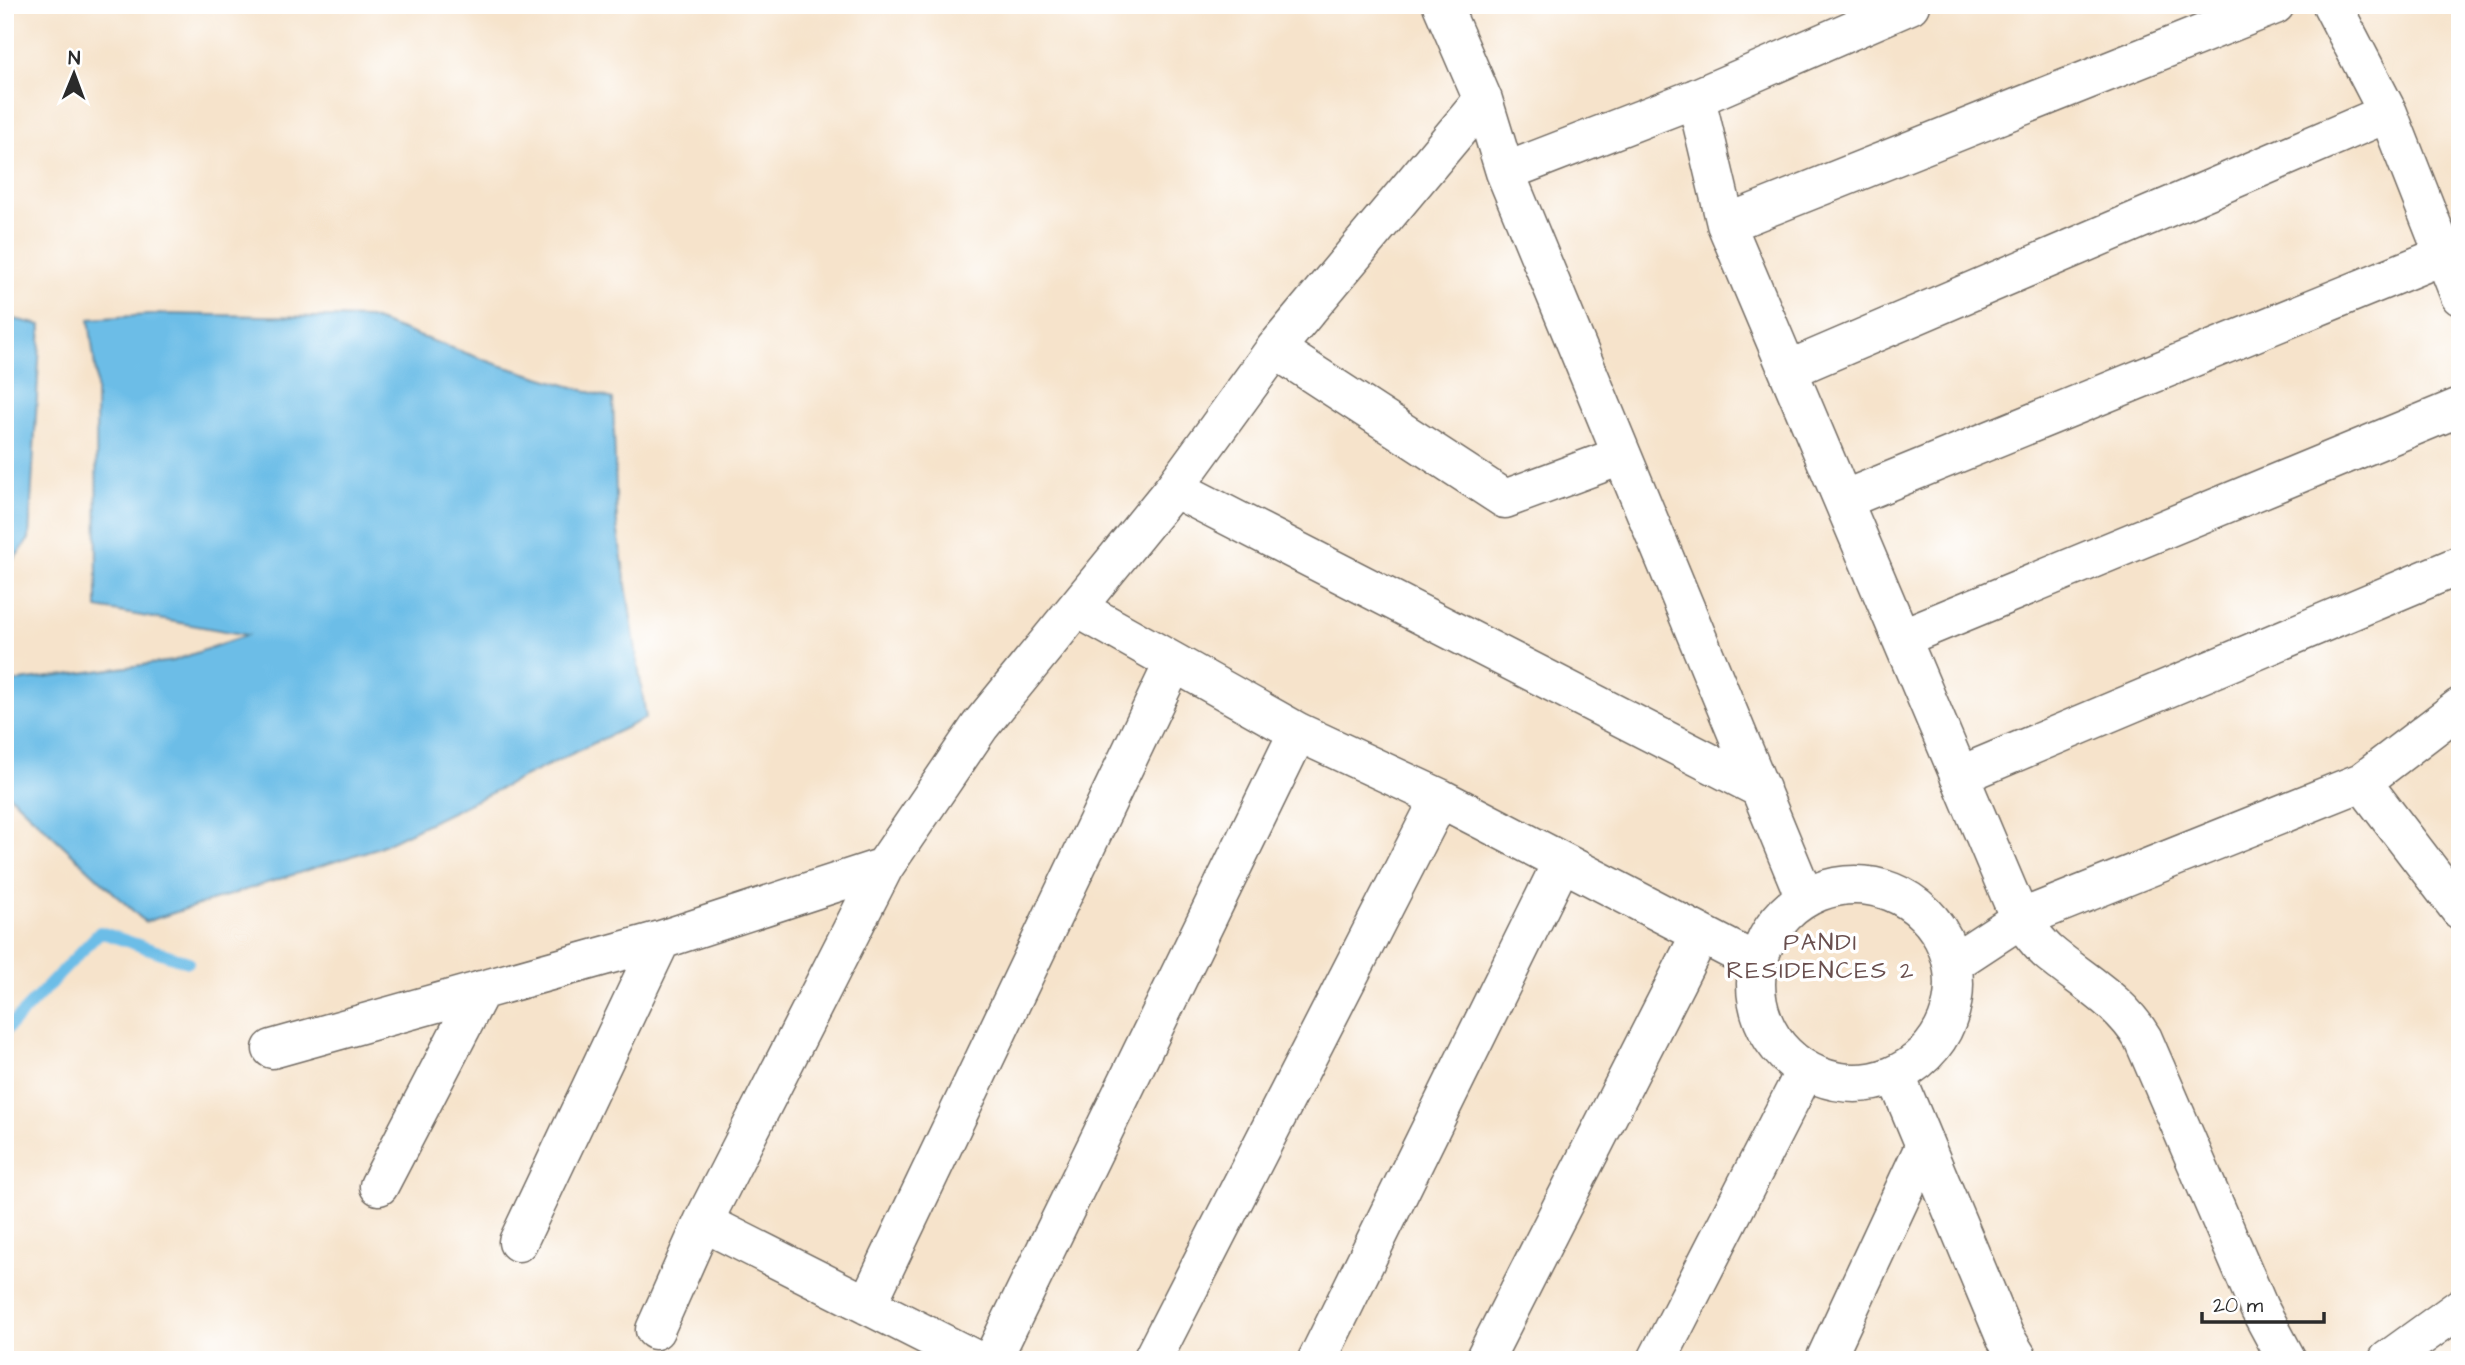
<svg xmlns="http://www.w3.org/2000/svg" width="2465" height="1365" font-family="'Architects Daughter',sans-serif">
	<rect width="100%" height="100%" fill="#fff"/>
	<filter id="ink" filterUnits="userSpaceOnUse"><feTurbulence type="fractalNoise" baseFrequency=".0143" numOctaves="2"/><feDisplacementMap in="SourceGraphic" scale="14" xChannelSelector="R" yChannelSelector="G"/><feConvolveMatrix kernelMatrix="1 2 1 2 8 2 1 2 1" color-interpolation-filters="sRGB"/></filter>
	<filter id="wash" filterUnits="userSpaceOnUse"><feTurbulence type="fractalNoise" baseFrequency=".00686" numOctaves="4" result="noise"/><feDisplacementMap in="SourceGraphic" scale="28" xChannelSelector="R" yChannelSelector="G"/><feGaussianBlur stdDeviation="1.57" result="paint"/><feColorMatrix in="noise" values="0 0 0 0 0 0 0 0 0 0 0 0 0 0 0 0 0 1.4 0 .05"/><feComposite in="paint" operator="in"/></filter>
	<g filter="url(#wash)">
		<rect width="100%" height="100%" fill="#f6e3cb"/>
		<path fill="#6cbde7" stroke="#4c7489" stroke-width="2" d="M 164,314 L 369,318 L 499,365 L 613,399 L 617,525 L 646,718 L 377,848 L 145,922 L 5,791 L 5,683 L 173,661 L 247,635 L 97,608 L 96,375 L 89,319 Z
			M 5,317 L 41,325 L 29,539 L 5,571 Z"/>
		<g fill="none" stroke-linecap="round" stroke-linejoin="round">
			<path stroke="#6cbde7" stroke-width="12" d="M 5,1031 L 100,932 L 188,962"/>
		</g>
	</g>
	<g filter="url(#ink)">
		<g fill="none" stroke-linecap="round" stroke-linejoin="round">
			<g stroke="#726b63" stroke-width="41">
				<path id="street" d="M 1442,5 L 1483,100 L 1505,172 L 1805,898
					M 2332,5 L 2388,113 L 2460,296
					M 1696,98 L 1726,224 L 2020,919 C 2029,930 2038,943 2048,952 C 2082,981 2120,1000 2143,1039 L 2259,1308 L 2287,1360
					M 1505,172 L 1696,98 L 1910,5
					M 1726,224 L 2275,5
					M 1275,349 L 1505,499 L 1621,456
					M 1788,370 L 2388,113
					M 1174,488 L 1761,789
					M 1843,500 L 2442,256
					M 1079,609 L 1298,732 L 1440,798 L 1757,963
					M 1901,638 L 2460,407
					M 1959,776 L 2460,565
					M 2362,782 L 2460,910
					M1756 984a99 99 0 1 1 198 0a99 99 0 1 1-198 0Z
					M 1953,963 L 2020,919 L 2362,782 L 2460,707
					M 272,1049 L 661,940 L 884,867
					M 1896,1076 L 2005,1337 L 2019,1360
					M 379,1186 L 481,990
					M 703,1222 L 976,1360
					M 518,1242 L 661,940
					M 867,1305 L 1173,664
					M 655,1330 L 703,1222 L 884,867 L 980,726 L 1174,488 L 1275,349 L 1483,100
					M 992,1360 L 1298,732
					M 1152,1360 L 1440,798
					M 1317,1360 L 1562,862
					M 1484,1360 L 1700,935
					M 1657,1360 L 1805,1071
					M 1825,1360 L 1924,1147
					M 2388,1360 L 2460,1308"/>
			</g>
			<use href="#street" stroke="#fff" stroke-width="38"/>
		</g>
	</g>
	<g text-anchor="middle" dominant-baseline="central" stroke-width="7" stroke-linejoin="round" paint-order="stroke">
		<g font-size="24" letter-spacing="2" fill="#694f4e" stroke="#fff">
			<text x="1821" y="943">PANDI<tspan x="1821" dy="28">RESIDENCES 2</tspan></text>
		</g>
	</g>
	<rect width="2465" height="1365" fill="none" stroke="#fff" stroke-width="28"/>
	<g transform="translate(74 74) rotate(1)" stroke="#ffffff" stroke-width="5" paint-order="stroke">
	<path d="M0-5L12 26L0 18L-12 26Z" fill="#2b2b2b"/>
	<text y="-10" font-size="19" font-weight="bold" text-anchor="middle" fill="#2b2b2b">N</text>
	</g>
	<path d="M2202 1312v10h122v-10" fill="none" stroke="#2b2b2b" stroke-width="3.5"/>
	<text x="2213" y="1312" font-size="21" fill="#2b2b2b" stroke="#ffffff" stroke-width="5" paint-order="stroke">20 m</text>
</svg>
